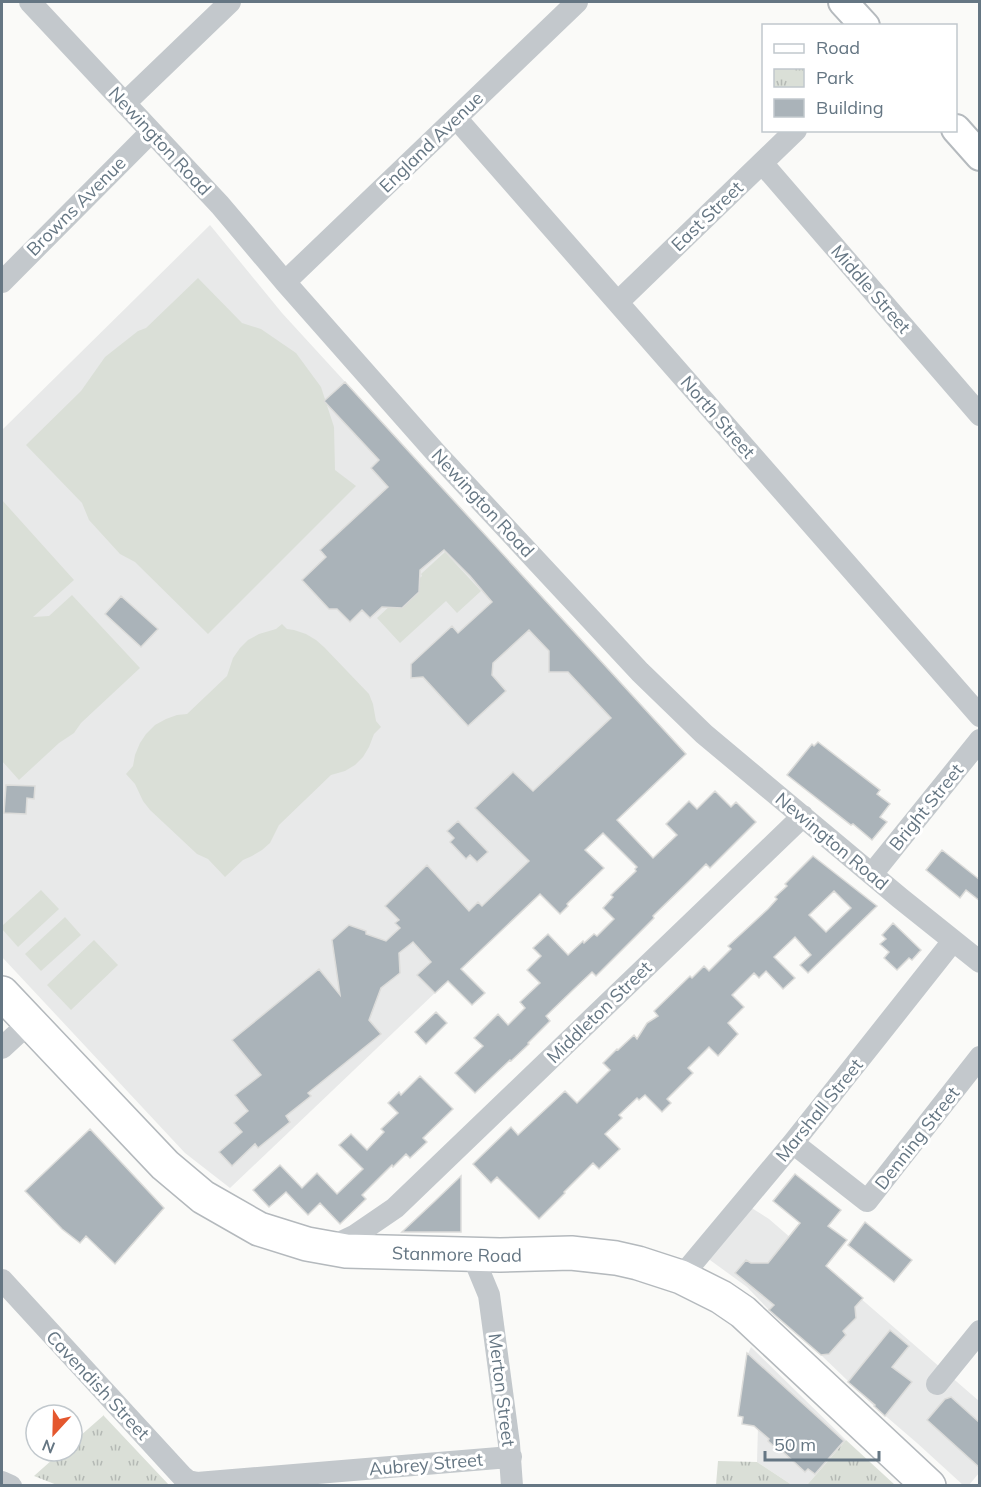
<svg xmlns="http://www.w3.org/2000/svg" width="981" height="1487" font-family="Mulish,sans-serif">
	<defs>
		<pattern id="park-tufts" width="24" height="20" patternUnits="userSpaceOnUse" patternTransform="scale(1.5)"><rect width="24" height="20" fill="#dadfd7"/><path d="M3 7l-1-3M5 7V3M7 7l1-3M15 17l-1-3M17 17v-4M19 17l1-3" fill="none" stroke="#b4b9b4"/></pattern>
	</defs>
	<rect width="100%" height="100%" fill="#fafaf8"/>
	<path fill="#e8e9e9" d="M 210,225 L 282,313 L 686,754 L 230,1188 L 185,1153 L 2,957 L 2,430 Z
		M 739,1200 L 769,1219 L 979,1401 L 979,1473 L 969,1485 L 963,1485 L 917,1443 L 874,1406 L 821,1355 L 769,1310 L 747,1287 L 699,1252 Z
		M 751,1347 L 846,1440 L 807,1485 L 792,1485 L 757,1462 L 758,1426 L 743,1417 L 738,1416 L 747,1356 Z"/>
	<path fill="#dadfd7" d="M 198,278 L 242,323 L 261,329 L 296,353 L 321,387 L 334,427 L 335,470 L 356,486 L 208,634 L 135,562 L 120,554 L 89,520 L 82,503 L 26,445 L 81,391 L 105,357 L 138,331 L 146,328 Z
		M 2,500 L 74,580 L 33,617 L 49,616 L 72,595 L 140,668 L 81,723 L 74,733 L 59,743 L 19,780 L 2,761 L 2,650 L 3,644 L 2,645 Z
		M 445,552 L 481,591 L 457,613 L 446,601 L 400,643 L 377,618 L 422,576 L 421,574 Z
		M 282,624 L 287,629 L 294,630 L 306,634 L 316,640 L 324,647 L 369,694 L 373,704 L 376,721 L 381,727 L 374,734 L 369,747 L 363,757 L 355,765 L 345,771 L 331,775 L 279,825 L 270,843 L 262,850 L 252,856 L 243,860 L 225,877 L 208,859 L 197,854 L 150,810 L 143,801 L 135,784 L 126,774 L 133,766 L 135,755 L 140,743 L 146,734 L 155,725 L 166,719 L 177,715 L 187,714 L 227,676 L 233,658 L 240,648 L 248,640 L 259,634 L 276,629 Z
		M 41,890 L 59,909 L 18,947 L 2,929 L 2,926 Z
		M 65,917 L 81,935 L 41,971 L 25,954 Z
		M 94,940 L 118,965 L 71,1010 L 47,985 Z"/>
	<path fill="url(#park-tufts)" d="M 104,1415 L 104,1416 L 169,1485 L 57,1485 L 34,1476 L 62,1451 L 72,1451 L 72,1443 Z
		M 846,1440 L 895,1485 L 807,1485 Z
		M 718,1461 L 757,1462 L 792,1485 L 716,1485 Z"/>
	<path fill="#aab3b9" stroke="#dcdcda" stroke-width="1.5" fill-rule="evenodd" d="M 345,382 L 686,754 L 617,820 L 653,858 L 677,835 L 666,824 L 689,801 L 697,809 L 715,791 L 731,807 L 736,802 L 756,822 L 710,868 L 706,864 L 689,881 L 653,916 L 654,918 L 596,976 L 592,972 L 574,989 L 546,1016 L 550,1021 L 528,1043 L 529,1044 L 511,1061 L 510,1060 L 475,1093 L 455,1073 L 483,1046 L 474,1038 L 498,1014 L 508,1025 L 525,1008 L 520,1002 L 540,983 L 527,970 L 541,956 L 533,948 L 548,934 L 568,955 L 583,941 L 584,943 L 594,934 L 597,936 L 614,919 L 603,908 L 613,897 L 611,895 L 636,871 L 635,869 L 637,867 L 603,833 L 585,850 L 604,868 L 567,904 L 568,906 L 560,914 L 540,894 L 461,969 L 485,993 L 472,1005 L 448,981 L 435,993 L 417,975 L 431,962 L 413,942 L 399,953 L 400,973 L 381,988 L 369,1020 L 381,1034 L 308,1093 L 311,1096 L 286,1116 L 290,1122 L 258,1148 L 255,1144 L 232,1166 L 219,1152 L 242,1132 L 234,1123 L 248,1111 L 235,1095 L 261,1075 L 232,1040 L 319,969 L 340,995 L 332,940 L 349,925 L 366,931 L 366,934 L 386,941 L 400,928 L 395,923 L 399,920 L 385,906 L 427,865 L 469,911 L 478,902 L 482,906 L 529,861 L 475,808 L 513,772 L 533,791 L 611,718 L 568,672 L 549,672 L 549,651 L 529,630 L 493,663 L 492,675 L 506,691 L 468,726 L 423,677 L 411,678 L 411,664 L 452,626 L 458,633 L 492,602 L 470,576 L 444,550 L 420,570 L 419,592 L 402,608 L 382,607 L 370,618 L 362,610 L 350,622 L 337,609 L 329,609 L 302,580 L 326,557 L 320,550 L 388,487 L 371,468 L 379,460 L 324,401 Z
		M 121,596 L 158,629 L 141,647 L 105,614 Z
		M 818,742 L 880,790 L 877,794 L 890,804 L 880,817 L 887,822 L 872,840 L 853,824 L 851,825 L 787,775 L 812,744 L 814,746 Z
		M 6,785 L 35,786 L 34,799 L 27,798 L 26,814 L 4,813 Z
		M 458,821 L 488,852 L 477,862 L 470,855 L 466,859 L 450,842 L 454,838 L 447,831 Z
		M 942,850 L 980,880 L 980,901 L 966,890 L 960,898 L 926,870 Z
		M 813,856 L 877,906 L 808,973 L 800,965 L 811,955 L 795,937 L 774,957 L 795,978 L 783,989 L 766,971 L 759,978 L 754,973 L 732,995 L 744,1007 L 728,1023 L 738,1034 L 718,1056 L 709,1047 L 688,1068 L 693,1073 L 667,1099 L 671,1103 L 662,1112 L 645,1095 L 639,1100 L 637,1098 L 619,1115 L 622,1118 L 605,1134 L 620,1149 L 599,1169 L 593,1163 L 564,1192 L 565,1193 L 539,1219 L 497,1177 L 491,1183 L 473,1164 L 511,1127 L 518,1135 L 565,1091 L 577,1103 L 610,1070 L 603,1063 L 617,1049 L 618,1050 L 634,1035 L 637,1039 L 647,1023 L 658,1016 L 654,1011 L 690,976 L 692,978 L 704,966 L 709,971 L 731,949 L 728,946 L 768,909 L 777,899 L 775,897 L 787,886 L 785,884 ZM 834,891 L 851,908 L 826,932 L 809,915 Z
		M 893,923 L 921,950 L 912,960 L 909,958 L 897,970 L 884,958 L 889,952 L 880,944 L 886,939 L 882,935 Z
		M 436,1012 L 447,1023 L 426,1044 L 415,1032 Z
		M 420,1076 L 453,1109 L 423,1138 L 427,1142 L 410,1158 L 406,1154 L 393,1167 L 392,1165 L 362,1195 L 366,1199 L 340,1224 L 320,1203 L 308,1215 L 286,1192 L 269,1207 L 253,1190 L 280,1165 L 302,1188 L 317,1173 L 337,1194 L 363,1169 L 339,1145 L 351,1134 L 367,1150 L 384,1132 L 381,1129 L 398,1113 L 388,1103 L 399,1092 L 401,1095 Z
		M 90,1129 L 164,1208 L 115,1264 L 86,1236 L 80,1243 L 62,1229 L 25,1191 Z
		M 795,1174 L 841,1210 L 828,1226 L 847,1240 L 826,1266 L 863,1298 L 855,1307 L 856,1318 L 843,1331 L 846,1335 L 829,1354 L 821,1355 L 769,1310 L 774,1305 L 735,1273 L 746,1260 L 751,1263 L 768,1263 L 800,1223 L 773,1201 Z
		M 461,1176 L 461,1232 L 402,1232 L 435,1201 Z
		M 865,1222 L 912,1260 L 894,1282 L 848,1245 Z
		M 890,1330 L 909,1346 L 892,1367 L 912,1382 L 885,1416 L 874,1406 L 875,1405 L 848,1382 Z
		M 747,1353 L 844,1441 L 815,1474 L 808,1469 L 805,1472 L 781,1450 L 780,1452 L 768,1441 L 769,1439 L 754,1426 L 742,1424 L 743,1417 L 738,1416 Z
		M 951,1397 L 980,1423 L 980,1468 L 927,1420 L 945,1399 Z"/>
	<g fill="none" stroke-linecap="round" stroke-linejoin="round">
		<g stroke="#b5babe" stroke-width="32">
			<path id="major" d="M 843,2 L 865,26
				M 956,129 L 980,156"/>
		</g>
		<g stroke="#b4b9bd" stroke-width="36">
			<g id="highway">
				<path id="s1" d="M 2,993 L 165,1165 L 203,1197 L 259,1229 L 307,1244 L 346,1251 L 500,1255 L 571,1253 L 616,1258 L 638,1263 L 681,1277 L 721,1297 L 743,1312 L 929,1486"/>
			</g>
		</g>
		<path stroke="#c3c8cc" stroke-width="22" d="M 30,2 L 220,205 L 285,282 L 436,453 L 640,672 L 704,734 L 900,898 L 980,962
			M 125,103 L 230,2
			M 456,118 L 980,716
			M 762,163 L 980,415
			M 2,282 L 151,132
			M 285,282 L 577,2
			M 618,302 L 796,130
			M 872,874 L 980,740
			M 2,1048 L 29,1023
			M 793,1143 L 867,1201 L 980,1057
			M 329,1248 L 354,1236 L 395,1208 L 803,816
			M 472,1254 L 489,1295 L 509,1444 L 512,1486
			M 681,1277 L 793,1143 L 953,941
			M 2,1280 L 182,1476 L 188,1481 L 197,1483 L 511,1457
			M 937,1384 L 980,1331
			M 2,1482 L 11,1486"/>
		<use href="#major" stroke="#fff" stroke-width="28"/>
		<use href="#highway" stroke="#fff" stroke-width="33"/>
	</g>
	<g text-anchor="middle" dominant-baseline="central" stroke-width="6" stroke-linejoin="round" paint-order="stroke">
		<g font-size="18" fill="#657683" stroke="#fff">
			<text transform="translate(160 141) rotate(47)">Newington Road</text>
			<text transform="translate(431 142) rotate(-44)">England Avenue</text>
			<text transform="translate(76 206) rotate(-45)">Browns Avenue</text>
			<text transform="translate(707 216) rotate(-44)">East Street</text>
			<text transform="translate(871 289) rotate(49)">Middle Street</text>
			<text transform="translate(718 417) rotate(49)">North Street</text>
			<text transform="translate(483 503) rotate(47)">Newington Road</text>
			<text transform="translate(926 807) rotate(-51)">Bright Street</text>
			<text transform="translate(832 841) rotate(40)">Newington Road</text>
			<text transform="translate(599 1012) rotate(-44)">Middleton Street</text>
			<text transform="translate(819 1110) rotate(-51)">Marshall Street</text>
			<text transform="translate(917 1138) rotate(-52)">Denning Street</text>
			<text stroke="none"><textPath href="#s1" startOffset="552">Stanmore Road</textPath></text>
			<text transform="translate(98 1385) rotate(47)">Cavendish Street</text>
			<text transform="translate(502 1390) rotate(83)">Merton Street</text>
			<text transform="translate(426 1464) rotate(-5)">Aubrey Street</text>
		</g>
	</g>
	<rect width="981" height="1487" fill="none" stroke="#657683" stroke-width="6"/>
	<rect x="762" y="24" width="195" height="108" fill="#ffffff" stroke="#c1c8cd" stroke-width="1.5"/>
	<rect x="774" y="44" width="30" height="9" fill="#ffffff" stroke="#c1c8cd" stroke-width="1.5"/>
	<text x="816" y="54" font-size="18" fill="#657683">Road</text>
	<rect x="774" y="69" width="30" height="18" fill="url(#park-tufts)" stroke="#c1c8cd" stroke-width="1.5"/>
	<text x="816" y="84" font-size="18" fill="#657683">Park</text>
	<rect x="774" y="99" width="30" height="18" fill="#aab3b9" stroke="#c1c8cd" stroke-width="1.5"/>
	<text x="816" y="114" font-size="18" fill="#657683">Building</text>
	<g transform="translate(54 1433) rotate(202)"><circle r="28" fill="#ffffff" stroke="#c1c8cd" stroke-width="1.5"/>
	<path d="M0-4.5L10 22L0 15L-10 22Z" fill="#e4572e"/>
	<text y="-9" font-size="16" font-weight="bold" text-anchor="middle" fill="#657683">N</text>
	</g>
	<path d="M765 1451v9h114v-9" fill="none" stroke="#657683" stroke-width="3"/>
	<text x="774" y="1451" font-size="18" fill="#657683" stroke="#ffffff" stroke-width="4.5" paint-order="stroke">50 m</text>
</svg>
